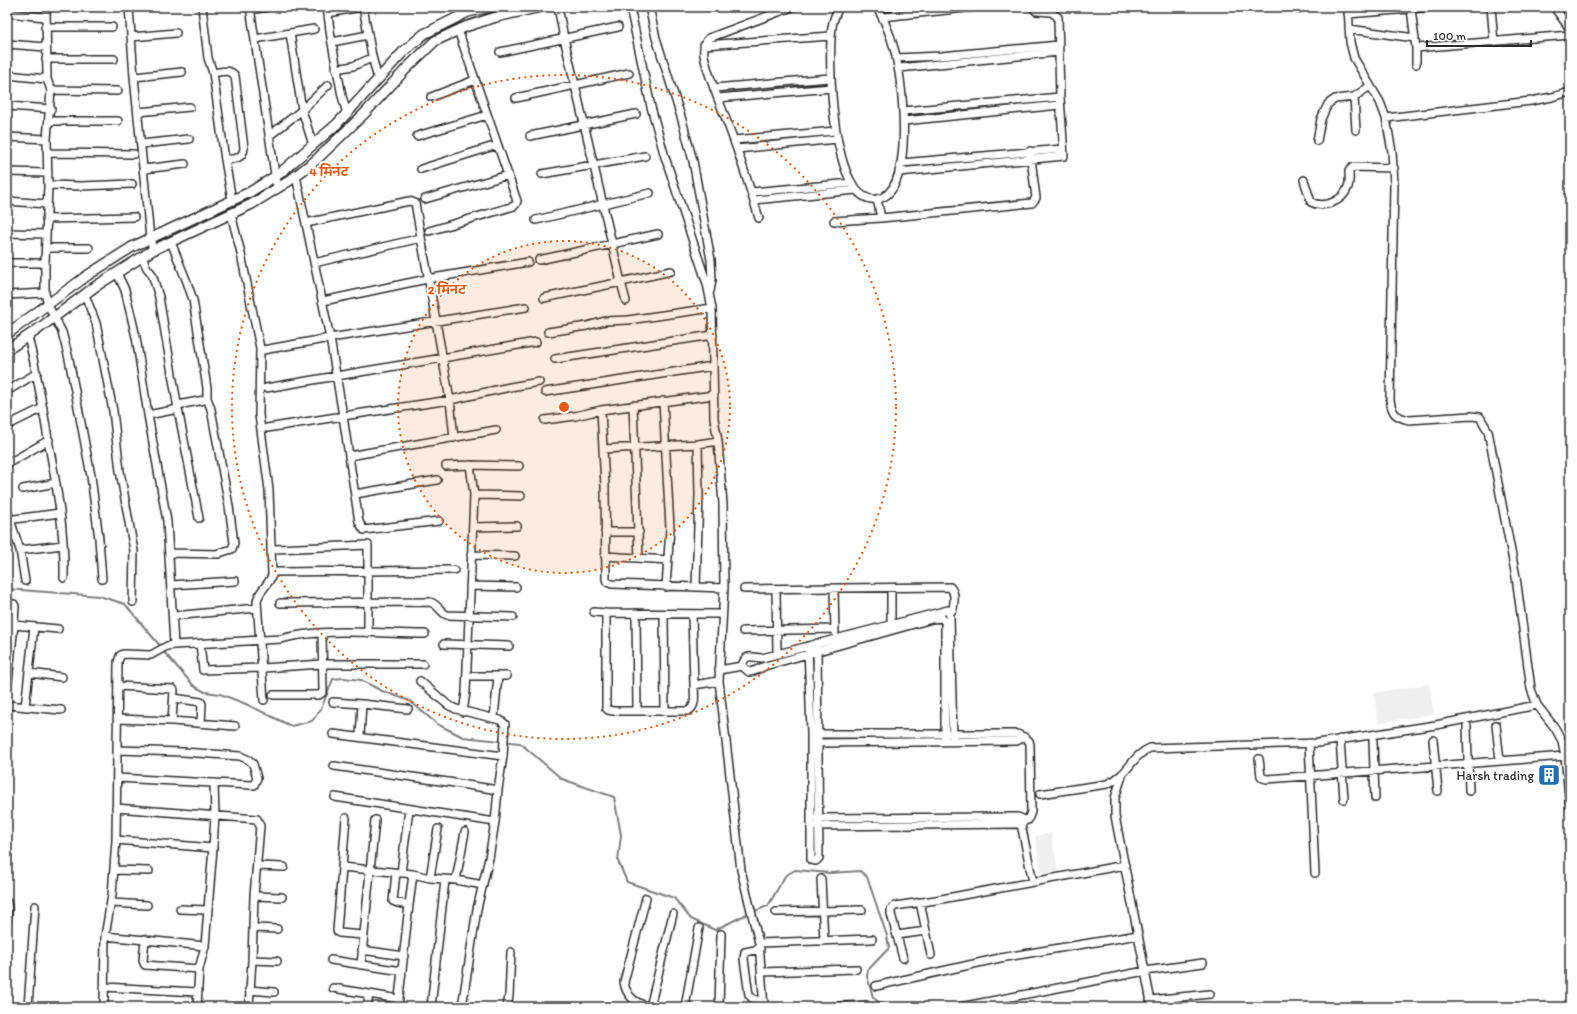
<svg xmlns="http://www.w3.org/2000/svg" width="1577" height="1014" font-family="Itim,'Playpen Sans Deva',sans-serif">
	<rect width="100%" height="100%" fill="#fff"/>
	<filter id="ink" filterUnits="userSpaceOnUse"><feTurbulence type="fractalNoise" baseFrequency=".025" numOctaves="2"/><feDisplacementMap in="SourceGraphic" scale="8" xChannelSelector="R" yChannelSelector="G"/><feConvolveMatrix kernelMatrix="1 2 1 2 8 2 1 2 1" color-interpolation-filters="sRGB"/></filter>
	<g filter="url(#ink)">
		<path fill="#efefef" d="M 1429,684 L 1434,714 L 1378,723 L 1374,693 Z
			M 1051,833 L 1058,872 L 1042,875 L 1035,836 Z"/>
		<g fill="none" stroke-linecap="round" stroke-linejoin="round">
			<path stroke="#7e7e7e" stroke-width="2" d="M 7,589 L 99,596 L 125,604 L 161,647
				M 163,651 L 194,686 L 205,692 L 220,694 L 246,704 L 291,726 L 312,721 L 321,709 L 333,679 L 344,678 L 361,680 L 382,691 L 410,701 L 437,724 L 463,737 L 520,743 L 562,779 L 614,797 L 621,835 L 618,861 L 627,882 L 674,898 L 691,919 L 715,930 L 749,913 L 768,906 L 785,876 L 795,870 L 830,873 L 860,871 L 867,877 L 887,936 L 889,948 L 868,970 L 867,976 L 873,997 L 877,1001 L 890,1007"/>
			<g stroke="#2b2b2b" stroke-width="10">
				<path id="street" d="M 46,7 L 47,79 L 51,90 L 47,139 L 48,185 L 45,263 L 45,293 L 48,305 L 62,332 L 69,359 L 91,476 L 99,539 L 102,579
					M 129,7 L 134,77 L 150,238 L 153,250
					M 202,7 L 208,58 L 213,73 L 225,160 L 232,200
					M 250,7 L 277,188
					M 327,7 L 331,38 L 342,96 L 347,114
					M 363,7 L 372,56 L 378,80
					M 558,7 L 564,38 L 621,282 L 671,271
					M 630,7 L 651,107 L 665,157 L 707,284 L 712,308 L 714,418 L 718,441 L 723,504 L 724,588 L 719,681 L 741,870 L 759,943 L 764,1007
					M 649,7 L 656,38 L 682,120 L 693,161 L 711,260 L 712,280 L 710,291
					M 839,7 C 836,13 833,20 832,27 C 828,57 830,205 877,199 C 914,194 903,92 898,67 C 895,46 887,25 877,7
					M 1297,7 L 1298,9
					M 1348,7 L 1350,42 L 1354,58 L 1380,102 L 1386,118 L 1392,152 L 1394,183 L 1390,400 C 1392,414 1396,417 1409,420 L 1471,416 L 1480,417 L 1488,431 L 1516,577 L 1531,689 L 1537,705 L 1555,728 L 1562,741 L 1565,756 L 1570,807
					M 1491,7 L 1494,42
					M 1554,7 L 1570,29
					M 877,8 L 889,7
					M 1411,9 L 1416,48 L 1416,64
					M 250,10 L 267,7
					M 7,13 L 45,17
					M 328,13 L 362,7
					M 1348,14 L 1434,7
					M 882,17 L 975,7
					M 45,27 L 112,27
					M 1349,29 L 1415,38
					M 290,33 L 302,110 L 313,145
					M 131,37 L 176,33
					M 255,39 L 314,29
					M 332,42 L 368,35
					M 7,44 L 46,47
					M 704,45 L 831,36
					M 1416,48 L 1570,35
					M 500,52 L 618,27
					M 896,58 L 941,56 L 1059,45
					M 46,59 L 114,59
					M 899,68 L 1059,52
					M 336,69 L 353,66 L 372,58
					M 213,73 C 221,72 230,68 235,76 L 244,148 C 243,159 234,159 225,160
					M 7,75 L 47,79
					M 134,77 L 182,72
					M 714,88 L 830,78
					M 51,90 L 118,91
					M 431,97 L 475,80
					M 1354,97 L 1356,130
					M 516,98 L 629,73
					M 718,98 L 831,88
					M 7,106 L 51,109
					M 903,111 L 1060,97
					M 138,112 L 190,107
					M 1386,118 L 1531,101 L 1552,97 L 1570,92
					M 50,121 L 118,121
					M 904,121 L 1060,105
					M 269,136 L 302,110 L 328,85
					M 417,136 L 487,115
					M 530,136 L 636,114
					M 7,137 L 47,139
					M 734,140 L 835,131
					M 1317,141 L 1321,119 L 1328,104 L 1335,99 L 1354,97 L 1370,86
					M 141,144 L 189,139
					M 737,149 L 837,139
					M 48,153 L 134,154
					M 901,163 L 1063,149
					M 144,169 L 185,164
					M 421,169 L 497,145
					M 7,172 L 48,173
					M 899,172 L 1064,156 L 1060,97 L 1058,17 L 1051,12 L 1036,11 L 1033,7
					M 542,174 L 645,156
					M 296,176 L 330,338 L 526,307
					M 1304,180 L 1311,202 C 1324,209 1343,201 1348,187 C 1350,182 1349,177 1349,171 L 1353,167 L 1394,168
					M 48,185 L 81,186 L 132,184
					M 751,192 L 852,183
					M 425,199 L 508,175
					M 877,199 L 881,218 L 1032,203 L 1036,198 L 1030,151
					M 754,200 L 856,190
					M 7,201 L 47,204
					M 231,214 L 240,249 L 260,348 L 259,415 L 269,490 L 272,575 C 269,585 259,590 257,601 L 264,700
					M 759,218 C 749,185 739,153 727,122 C 719,100 708,77 704,55 C 703,48 704,43 709,38 L 792,7
					M 46,219 L 134,217
					M 536,220 L 650,193
					M 834,221 L 881,218
					M 306,223 L 409,201 L 415,203 L 450,400 L 454,438
					M 429,231 L 514,206 L 516,204 L 517,201 L 458,30
					M 7,233 L 46,234
					M 171,242 L 187,282 L 193,300 L 207,388 L 207,398 L 204,400 L 178,405
					M 46,248 L 89,248
					M 142,257 L 147,268 L 152,274 L 159,297 L 178,409 L 199,518
					M 539,260 L 658,234
					M 7,263 L 45,263
					M 314,263 L 421,238
					M 117,273 L 125,290 L 136,337 L 148,415 L 167,521 L 174,645
					M 7,295 L 45,293
					M 85,295 L 96,323 L 113,411 L 120,471 L 134,551 L 133,602
					M 544,298 L 621,282 L 626,301
					M 323,301 L 427,279 L 528,262
					M 548,332 L 587,326 L 605,321 L 628,320 L 712,308
					M 28,337 C 37,372 43,408 49,445 C 57,488 65,533 64,578
					M 263,350 L 330,338 L 343,416 L 267,428
					M 555,359 L 713,335
					M 266,388 L 536,342
					M 7,391 L 37,373
					M 545,392 L 713,366
					M 714,395 L 601,410 L 605,487 L 606,579 L 607,582 L 612,584 L 724,588
					M 207,398 L 211,409 L 229,506 L 234,543 L 232,549 L 216,554
					M 663,401 L 670,528 L 666,587
					M 633,405 L 639,558
					M 148,415 L 178,409
					M 545,420 L 575,416 L 601,410
					M 10,424 L 43,408
					M 496,430 L 349,456 L 343,416 L 450,400 L 510,387 L 539,382
					M 603,449 L 698,444 L 718,441
					M 349,456 L 359,522 L 364,530 L 439,521
					M 7,464 L 49,440
					M 446,466 L 470,465
					M 23,489 L 56,483
					M 355,494 L 437,480
					M 474,495 L 521,496
					M 7,510 L 20,550 L 63,545
					M 7,520 L 60,513
					M 473,527 L 517,526
					M 605,532 L 639,532
					M 275,549 L 368,545 L 368,633
					M 20,550 L 25,581
					M 169,553 L 219,554
					M 471,555 L 515,556
					M 605,556 L 668,560
					M 277,572 L 454,570
					M 171,585 L 235,581
					M 470,586 L 516,587
					M 696,587 L 699,495 L 698,444
					M 744,589 L 950,587 C 956,593 954,602 953,609 L 950,613
					M 776,589 L 777,654
					M 834,589 L 835,632
					M 7,603 L 14,604 L 15,606 L 14,625
					M 280,603 L 430,602 C 438,604 440,612 447,615 L 513,617
					M 594,612 L 606,613
					M 636,613 L 637,711
					M 664,614 L 665,711
					M 692,615 L 694,685
					M 173,616 L 257,608
					M 891,628 L 891,588
					M 743,631 L 834,629
					M 200,644 L 203,670 L 263,668 L 322,664 L 423,664
					M 444,644 L 509,646
					M 808,646 L 811,734 L 811,860 L 816,861 L 819,858 L 817,643
					M 742,666 C 746,652 752,658 762,658 L 948,610 L 950,616 L 953,739
					M 742,666 L 749,672 L 754,671 L 765,666 L 932,619 L 942,618 L 945,622 L 945,739
					M 719,670 L 742,666
					M 29,673 L 62,677
					M 467,676 L 507,676
					M 420,681 L 448,705 L 456,709 L 500,720 L 505,724 L 503,756 L 498,790 L 495,822 L 489,858 L 477,909 L 462,1007
					M 719,681 L 694,685 C 694,694 697,707 688,711 L 613,711 L 608,710 L 606,708 L 606,613 L 721,614
					M 118,686 L 173,689 L 174,690 L 172,721
					M 7,692 L 14,625 L 58,629
					M 273,695 L 319,695 L 323,692 L 322,633
					M 174,698 L 201,702 L 202,704 L 201,723
					M 333,702 L 362,704 L 408,709
					M 7,705 L 61,710
					M 25,707 L 34,627
					M 463,712 L 466,692 L 474,495 L 470,465 L 519,466
					M 494,718 L 498,676
					M 117,719 L 172,721 L 235,726
					M 1496,725 L 1500,761
					M 1467,726 L 1469,791
					M 333,734 L 503,756
					M 360,736 L 362,704
					M 1024,737 L 1029,741 L 1030,744 L 1031,812 L 1028,820 L 1025,820
					M 1340,739 L 1344,799
					M 1433,740 L 1438,791
					M 1373,741 L 1375,798
					M 815,743 L 1017,741 L 1024,737 L 1017,734 L 815,734
					M 1309,743 L 1315,873
					M 117,750 L 183,752 L 240,756 L 249,760 L 253,764 L 257,778 L 254,785 L 251,785 L 117,778
					M 1259,759 L 1261,776 L 1263,778 L 1267,779 L 1565,756
					M 334,766 L 448,782 L 498,790
					M 1122,776 L 1115,798 L 1115,816 L 1152,1007
					M 1040,794 L 1107,784 C 1129,775 1131,756 1150,748 L 1318,743 L 1436,725 L 1537,705
					M 335,797 L 495,822
					M 116,808 L 257,819 L 260,826 L 254,896 L 252,960 L 249,1007
					M 346,818 L 337,931 L 339,933 L 363,935
					M 814,818 L 1018,817 L 1025,820 L 1023,823 L 1017,824 L 815,826
					M 1021,824 L 1033,882
					M 438,829 L 430,878 L 456,880 L 483,885
					M 116,840 L 213,848
					M 257,866 L 284,867
					M 342,867 L 413,874 L 430,878
					M 114,870 L 149,871
					M 396,873 L 393,901 L 398,903 L 409,905 L 398,1007
					M 401,873 L 409,809
					M 821,879 L 824,941
					M 456,880 L 465,832
					M 254,896 L 282,897
					M 646,898 L 624,982 C 626,996 635,1003 649,1007
					M 7,902 L 8,908 L 7,921
					M 920,902 L 931,955
					M 111,903 L 147,905
					M 409,905 L 413,874
					M 180,909 L 207,910
					M 776,912 L 862,910
					M 254,928 L 277,929
					M 897,935 L 926,931
					M 105,936 L 205,946
					M 145,939 L 143,961 L 145,965 L 199,969
					M 759,943 L 872,939
					M 760,949 L 745,952 L 744,959 L 749,995 L 753,999 L 764,1002
					M 362,950 L 404,956
					M 903,958 L 891,914 L 891,910 L 895,906 L 936,900 L 1125,865
					M 252,960 L 277,961
					M 331,960 L 402,971
					M 361,965 L 375,820
					M 762,972 L 856,969
					M 876,986 L 1000,958 L 1138,935
					M 104,987 L 197,992
					M 333,988 L 399,999
					M 249,990 L 274,992
					M 1150,1000 L 1210,994
					M 28,1007 L 35,906
					M 104,1007 L 105,936 L 112,895 L 116,840 L 118,662 L 120,656 L 123,654 L 151,655 L 167,646 L 174,645 L 281,639 C 323,627 380,634 425,634
					M 197,1007 L 199,969 L 205,946 L 213,848 L 215,815 L 214,783
					M 367,1007 L 369,994
					M 431,1007 L 445,880
					M 507,1007 L 509,996 L 511,952
					M 650,1007 L 673,914
					M 685,1007 L 699,928
					M 719,1007 L 721,934
					M 825,1007 L 866,1005
					M 960,1007 L 1145,971 L 1203,963"/>
			</g>
			<g stroke="#2b2b2b" stroke-width="12">
				<path id="secondary" d="M 7,334 L 88,275 L 132,247 L 250,192 L 279,174 L 337,124 L 403,52 L 424,34 L 468,12 L 490,7
					M 7,350 L 37,330 L 96,286 L 153,250 L 252,204 L 289,181 L 316,160 L 364,114 L 407,68 L 435,41 L 465,27 L 496,17 L 541,7"/>
			</g>
			<use href="#street" stroke="#fff" stroke-width="7"/>
			<use href="#secondary" stroke="#fff" stroke-width="9"/>
		</g>
	</g>
	<circle cx="564" cy="407" r="166" fill="#e8590c" fill-opacity=".12"/>
	<g fill="none" stroke="#e8590c" stroke-width="2" stroke-dasharray="2 4">
		<circle cx="564" cy="407" r="166"/>
		<circle cx="564" cy="407" r="332"/>
	</g>
	<defs>
		<g id="building-square" transform="scale(1.15)"><rect x="-9" y="-9" width="18" height="18" rx="4" fill="#1f6fb2" stroke="#fff"/><path d="M-4-6H4V6H1V3H-1V6H-4ZM-2.5-4.3h1.7v1.8h-1.7ZM.8-4.3h1.7v1.8H.8ZM-2.5-1h1.7V.8h-1.7ZM.8-1h1.7V.8H.8Z" fill="#fff"/></g>
	</defs>
	<g fill-rule="evenodd">
		<use href="#building-square" x="1549" y="775"/>
	</g>
	<g text-anchor="middle" dominant-baseline="central" stroke-width="4" stroke-linejoin="round" paint-order="stroke">
		<g font-size="13" fill="#2b2b2b" stroke="#fff" text-anchor="end">
			<text x="1534" y="775">Harsh trading</text>
		</g>
	</g>
	<circle cx="564" cy="407" r="6" fill="#e8590c" stroke="#fff" stroke-width="2"/>
	<g font-size="12" text-anchor="middle" font-weight="bold" fill="#e8590c" stroke="#fff" stroke-width="4" stroke-linejoin="round" paint-order="stroke">
		<text x="329" y="176">4 मिनट</text>
		<text x="447" y="294">2 मिनट</text>
	</g>
	<rect width="1577" height="1014" fill="none" stroke="#fff" stroke-width="24"/>
	<rect x="12" y="12" width="1553" height="990" fill="none" stroke="#2b2b2b" stroke-width="1.5" filter="url(#ink)"/>
	<path d="M1427 40v6h104v-6" fill="none" stroke="#2b2b2b" stroke-width="2"/>
	<text x="1433" y="40" font-size="12" fill="#2b2b2b" stroke="#ffffff" stroke-width="3" paint-order="stroke">100 m</text>
</svg>
